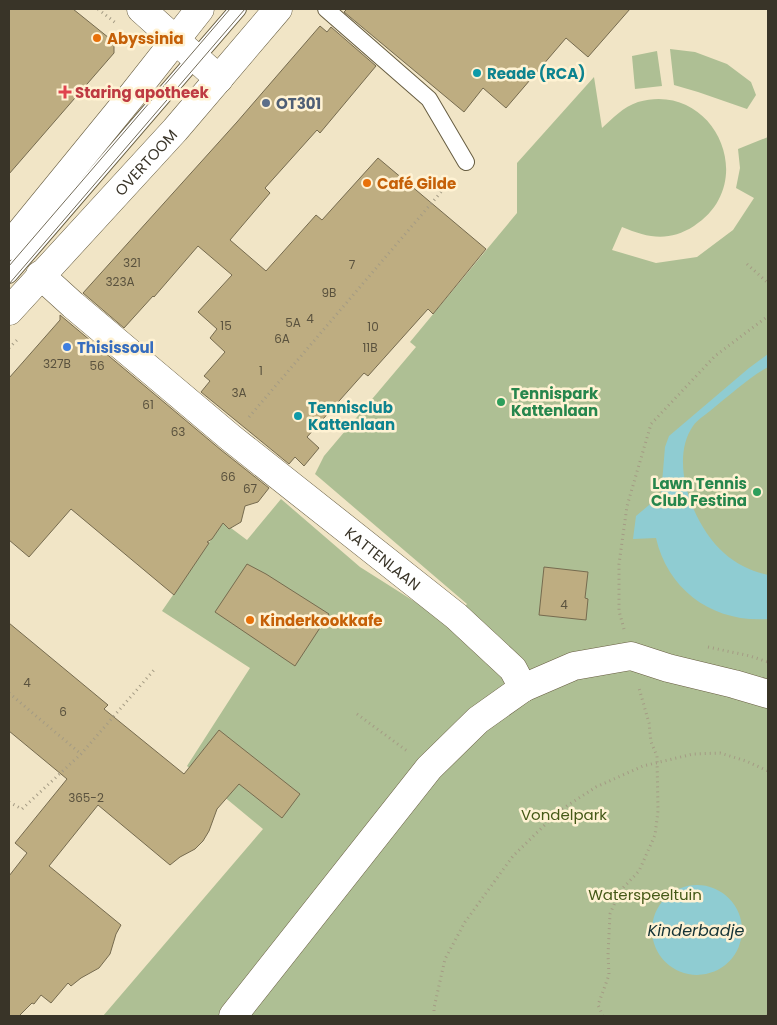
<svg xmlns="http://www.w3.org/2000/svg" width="777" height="1025" font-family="Poppins,sans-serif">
	<rect width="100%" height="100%" fill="#f1e5c6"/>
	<path fill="#aebf94" d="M 670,49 L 695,52 L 727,64 L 751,82 L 756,95 L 747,109 L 698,92 L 674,85 Z
		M 657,51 L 662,86 L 635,89 L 632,56 Z
		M 594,77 L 602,128 C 613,118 623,107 638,102 C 714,80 761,183 694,226 C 669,242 648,238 622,227 L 612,250 L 656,263 L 697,257 L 733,230 L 754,198 L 736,188 L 740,168 L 738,149 L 768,137 L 768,1016 L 103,1016 L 263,829 L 187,766 L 250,668 L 162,611 L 223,522 L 247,540 L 281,499 L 360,567 L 450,624 L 467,604 L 315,474 L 324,456 L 416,347 L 410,342 L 517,213 L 517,163 Z"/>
	<path fill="#8fccd2" d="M 768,354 L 768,367 C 747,379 729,396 710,411 C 705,415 697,420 693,426 C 668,462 694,527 724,553 C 736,564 753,572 768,575 L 768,619 C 714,623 668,591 656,538 L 633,539 L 636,516 L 661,495 L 665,447 L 669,436 L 749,368 Z
		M652 930a45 45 0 1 1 90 0a45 45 0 1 1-90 0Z"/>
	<path fill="#bead81" stroke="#766b4f" d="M 9,9 L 73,9 L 114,42 L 114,53 L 9,174 Z
		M 347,9 L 630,9 L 588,57 L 566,38 L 506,108 L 483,88 L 464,112 L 344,12 Z
		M 320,26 L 327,32 L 331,27 L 376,66 L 320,133 L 317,130 L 265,188 L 270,193 L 230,240 L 266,271 L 316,215 L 322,220 L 378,158 L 486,249 L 433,314 L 428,309 L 368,376 L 364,373 L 307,437 L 319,448 L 304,466 L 295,457 L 289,464 L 201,392 L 210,381 L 204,376 L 225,352 L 210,338 L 217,329 L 198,312 L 232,275 L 198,246 L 154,297 L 153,296 L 124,328 L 83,293 L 237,122 Z
		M 60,315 L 221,450 L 269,488 L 258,502 L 245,506 L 241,522 L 229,529 L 223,523 L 212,539 L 207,542 L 209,543 L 174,595 L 71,509 L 29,557 L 9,540 L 9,378 L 60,320 Z
		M 247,564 L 266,574 L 329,614 L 295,666 L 215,612 Z
		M 544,567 L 588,572 L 585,598 L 588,599 L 586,620 L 539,615 Z
		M 9,623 L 108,705 L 104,709 L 184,774 L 219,730 L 300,794 L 282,818 L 239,784 L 217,809 L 209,831 L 203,841 L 195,849 L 180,857 L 170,865 L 98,805 L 49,866 L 121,925 L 116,934 L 110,954 L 99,968 L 81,978 L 71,986 L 68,983 L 51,1003 L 41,995 L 34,1004 L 32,1003 L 19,1016 L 9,1016 L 9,876 L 27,853 L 15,843 L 67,779 L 9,731 Z"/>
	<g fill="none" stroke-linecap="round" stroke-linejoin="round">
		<g stroke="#675d41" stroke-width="18">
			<path id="lane" d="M 326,9 L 429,99 L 466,162
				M 9,275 L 238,9"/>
		</g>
		<g stroke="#675d41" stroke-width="29">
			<g id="street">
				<path id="s1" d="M 40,275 L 73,305 L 231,438 L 456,616 L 513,669 L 523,688"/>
				<path d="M 233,1016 L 429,768 L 478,720 L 523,688 L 574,666 L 631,656 L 668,668 L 734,684 L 768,694"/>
			</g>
		</g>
		<g stroke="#675d41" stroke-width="29">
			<g id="secondary">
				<path d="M 141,9 L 219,79"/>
				<path d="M 9,246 L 133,94 L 200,9"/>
				<path id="s2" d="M 9,311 L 175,130 L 278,9"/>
			</g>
		</g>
		<path stroke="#a49b84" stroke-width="3" stroke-dasharray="1 4" stroke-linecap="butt" d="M 98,9 L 117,24
			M 126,34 L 131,50
			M 747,264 L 768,283
			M 9,348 L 19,338
			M 249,417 L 453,178
			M 624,629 L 619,611 L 619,564 L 627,506 L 651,424 L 715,356 L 768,316
			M 708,647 L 750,656 L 768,662
			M 9,693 L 81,754
			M 357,714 L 407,751
			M 9,802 L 22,809 L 81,754 L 154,670
			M 434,1016 L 434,1008 L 445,959 L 465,922 L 513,856 L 559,811 L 596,787 L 643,766 L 693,754 L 720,753 L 746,761 L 768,771
			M 603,1016 L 598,1005 L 609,975 L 608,955 L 610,914 L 620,891 L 639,871 L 655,835 L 658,811 L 657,756 L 651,742 L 649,723 L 639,688
			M 767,1016 L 768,1014"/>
		<use href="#lane" stroke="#fff" stroke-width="16"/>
		<use href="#street" stroke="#fff" stroke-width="28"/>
		<use href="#secondary" stroke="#fff" stroke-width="28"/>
		<path stroke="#736c5a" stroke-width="1" d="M 9,266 L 230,9
			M 9,284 L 245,9"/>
	</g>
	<g fill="#e8710a" stroke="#fff2d3" stroke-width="2">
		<circle cx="97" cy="38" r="5"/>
		<circle cx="367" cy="183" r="5"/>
		<circle cx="250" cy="620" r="5"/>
	</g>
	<g fill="#0f9aa8" stroke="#fff2d3" stroke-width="2">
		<circle cx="477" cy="73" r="5"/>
		<circle cx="298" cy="416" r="5"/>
	</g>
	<path fill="#e0444e" stroke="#fff2d3" stroke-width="2" d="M62.5 84.5h5v5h5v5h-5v5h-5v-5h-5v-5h5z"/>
	<circle fill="#5c6f8a" stroke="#fff2d3" stroke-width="2" cx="266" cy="103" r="5"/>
	<circle fill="#3f7fe0" stroke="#fff2d3" stroke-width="2" cx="67" cy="347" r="5"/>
	<g fill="#2e9e5b" stroke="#fff2d3" stroke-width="2">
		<circle cx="501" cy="402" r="5"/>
		<circle cx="757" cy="492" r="5"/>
	</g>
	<g text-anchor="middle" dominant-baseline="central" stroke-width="5" stroke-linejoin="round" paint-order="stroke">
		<g font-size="12" fill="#5a523e">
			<text x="132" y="262">321</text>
			<text x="352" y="264">7</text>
			<text x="120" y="281">323A</text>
			<text x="329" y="292">9B</text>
			<text x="310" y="318">4</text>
			<text x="293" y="322">5A</text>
			<text x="226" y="325">15</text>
			<text x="373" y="326">10</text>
			<text x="282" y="338">6A</text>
			<text x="370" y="347">11B</text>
			<text x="57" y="363">327B</text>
			<text x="97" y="365">56</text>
			<text x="261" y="370">1</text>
			<text x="239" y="392">3A</text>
			<text x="148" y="404">61</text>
			<text x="178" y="431">63</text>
			<text x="228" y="476">66</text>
			<text x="250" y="488">67</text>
			<text x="564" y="604">4</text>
			<text x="27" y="682">4</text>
			<text x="63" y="711">6</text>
			<text x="86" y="797">365-2</text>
		</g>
		<g font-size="15" font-weight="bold" fill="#c56008" stroke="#fff2d3" text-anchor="start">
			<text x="107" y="38">Abyssinia</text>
			<text x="377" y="183">Café Gilde</text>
			<text x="260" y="620">Kinderkookkafe</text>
		</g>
		<g font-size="15" font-weight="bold" fill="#0d838f" stroke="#fff2d3" text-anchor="start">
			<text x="487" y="73">Reade (RCA)</text>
			<text x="308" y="407">Tennisclub<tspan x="308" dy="17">Kattenlaan</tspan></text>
		</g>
		<g font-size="15" font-weight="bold" fill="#be3a42" stroke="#fff2d3" text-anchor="start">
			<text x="75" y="92">Staring apotheek</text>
		</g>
		<g font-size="15" font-weight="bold" fill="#4e5e75" stroke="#fff2d3" text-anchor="start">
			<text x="276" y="103">OT301</text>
		</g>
		<g font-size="15" fill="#393428" stroke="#fff2d3">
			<text stroke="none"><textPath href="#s2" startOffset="202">OVERTOOM</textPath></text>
			<text stroke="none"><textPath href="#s1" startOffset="445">KATTENLAAN</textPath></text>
		</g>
		<g font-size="15" font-weight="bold" fill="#366cbe" stroke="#fff2d3" text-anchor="start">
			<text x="77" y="347">Thisissoul</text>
		</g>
		<g font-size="15" font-weight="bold" fill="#27864d" stroke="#fff2d3" text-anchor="start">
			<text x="511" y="393">Tennispark<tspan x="511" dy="17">Kattenlaan</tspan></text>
			<text x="747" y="483" text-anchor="end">Lawn Tennis<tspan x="747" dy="17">Club Festina</tspan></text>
		</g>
		<g font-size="15" fill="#455917" stroke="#fff2d3">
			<text x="564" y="814">Vondelpark</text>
			<text x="645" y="894">Waterspeeltuin</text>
		</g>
		<g font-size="16" font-style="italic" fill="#143336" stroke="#fff2d3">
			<text x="696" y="930">Kinderbadje</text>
		</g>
	</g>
	<rect width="777" height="1025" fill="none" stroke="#393428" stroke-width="20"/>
</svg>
